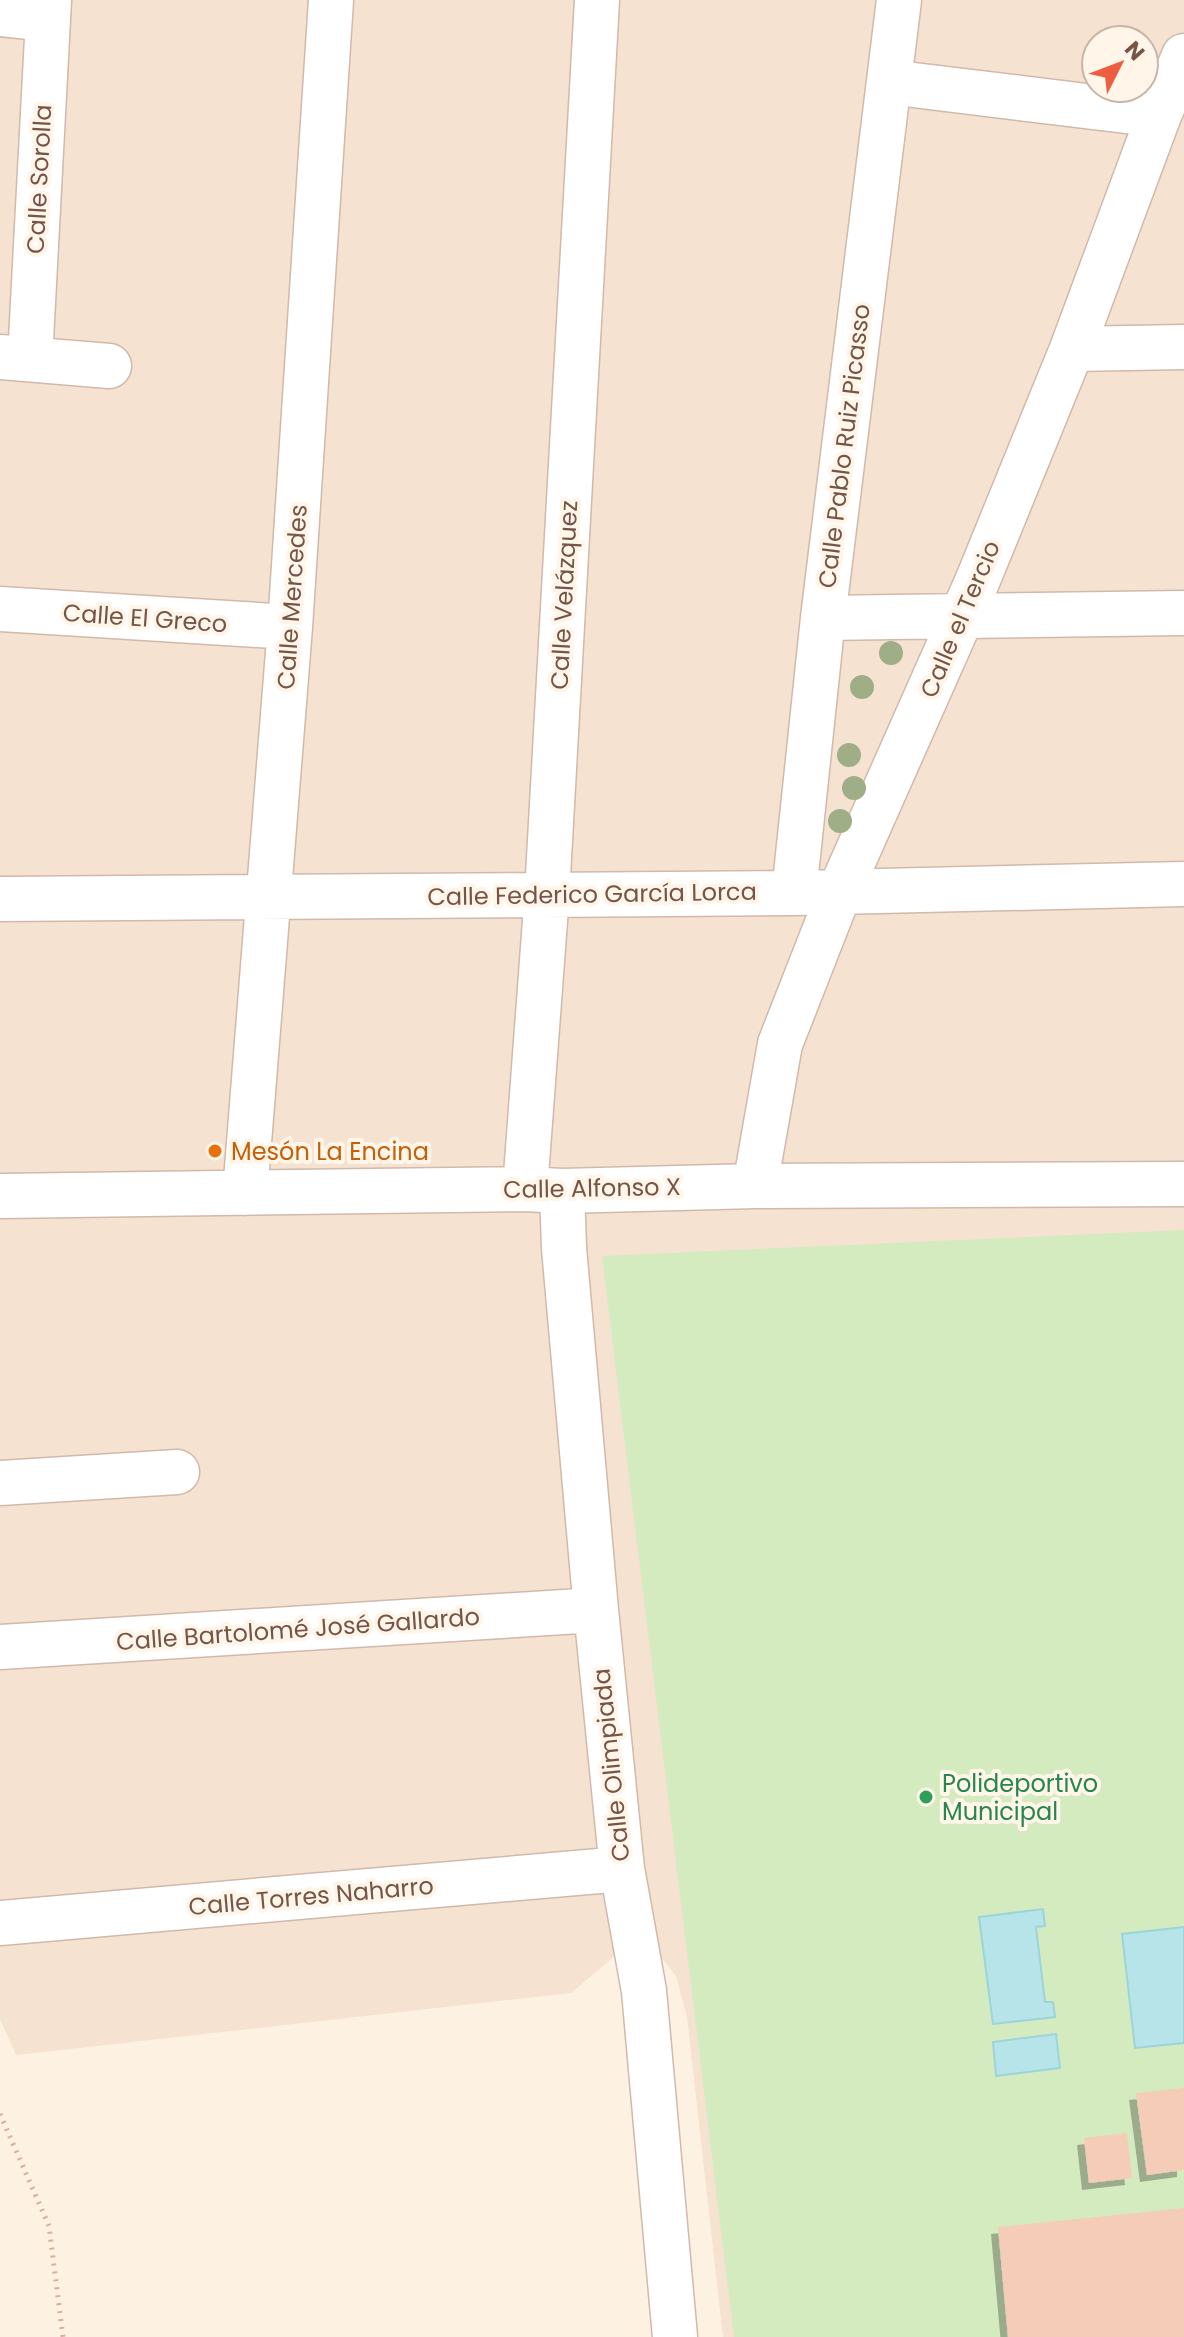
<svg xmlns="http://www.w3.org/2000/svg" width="1184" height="2337" font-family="Poppins,sans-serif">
	<defs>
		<filter id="shadow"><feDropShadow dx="-7" dy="7" stdDeviation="0" flood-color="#0004"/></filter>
	</defs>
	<rect width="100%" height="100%" fill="#fdf1e2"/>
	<path fill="#f5e2d0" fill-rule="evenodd" d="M 0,0 L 1184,0 L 1184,2337 L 723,2337 L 687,2017 L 676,1976 L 642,1933 L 571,1993 L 16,2055 L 0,2019 ZM 1096,40 L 1144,40 L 1144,88 L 1096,88 Z"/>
	<path fill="#d4ebc0" d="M 1184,1230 L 1184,2337 L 734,2337 L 602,1256 Z"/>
	<path fill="#b6e4e8" stroke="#9cd4da" stroke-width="2" d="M 1043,1909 L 1045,1926 L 1036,1927 L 1045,2002 L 1053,2002 L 1055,2017 L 993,2024 L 979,1917 Z
		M 1184,1927 L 1184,2043 L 1135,2048 L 1122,1934 Z
		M 1056,2034 L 1060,2068 L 996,2076 L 993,2042 Z"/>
	<path fill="#f4ccb8" filter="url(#shadow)" d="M 1184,2088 L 1184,2170 L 1147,2175 L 1136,2093 Z
		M 1127,2133 L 1132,2178 L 1089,2183 L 1084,2138 Z
		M 1184,2208 L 1184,2337 L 1008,2337 L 998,2227 Z"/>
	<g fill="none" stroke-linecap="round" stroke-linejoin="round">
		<g stroke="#d1b9ab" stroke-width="47">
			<path id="minor" d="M 0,14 L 48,19
				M 889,82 L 1159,115
				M 1072,349 L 1184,347
				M 0,357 L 109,366
				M 30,359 L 49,0
				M 0,609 L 290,627
				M 823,618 L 1184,613
				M 794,893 L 823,618 L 899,0
				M 0,899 L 794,893 L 1184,884
				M 755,1186 L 780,1044 L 840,891 L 977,582 L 1072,349 L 1159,115 L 1184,56
				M 525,1189 L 547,894 L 597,0
				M 562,1191 L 564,1248 L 596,1610 L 622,1869 L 644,1991 L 675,2337
				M 245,1193 L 290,627 L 331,0
				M 0,1196 L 525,1189 L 562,1191 L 755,1186 L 1184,1184
				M 0,1483 L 177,1472
				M 0,1647 L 596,1610
				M 0,1923 L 622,1869"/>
		</g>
		<path stroke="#d9af9c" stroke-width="5" stroke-dasharray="2 6" stroke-linecap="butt" d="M 0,2114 L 49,2226 L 63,2337"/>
		<use href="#minor" stroke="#fff" stroke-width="44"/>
	</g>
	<g fill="#9fae87">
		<circle cx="891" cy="653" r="12"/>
		<circle cx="862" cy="687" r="12"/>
		<circle cx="849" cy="755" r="12"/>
		<circle cx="854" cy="788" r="12"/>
		<circle cx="840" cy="821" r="12"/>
	</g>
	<circle fill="#e8710a" stroke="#fff5e9" stroke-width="3" cx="215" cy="1151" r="8"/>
	<circle fill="#2e9e5b" stroke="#fff5e9" stroke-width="3" cx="926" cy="1797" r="8"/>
	<g text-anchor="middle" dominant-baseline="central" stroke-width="8" stroke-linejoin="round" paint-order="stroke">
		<g font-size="24" fill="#765547" stroke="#fff5e9">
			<text transform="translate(39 179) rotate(-87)">Calle Sorolla</text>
			<text transform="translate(844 446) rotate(-83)">Calle Pablo Ruiz Picasso</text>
			<text transform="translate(564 595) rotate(-87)">Calle Velázquez</text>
			<text transform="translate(292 597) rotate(-86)">Calle Mercedes</text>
			<text transform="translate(145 618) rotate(4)">Calle El Greco</text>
			<text transform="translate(960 619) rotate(-67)">Calle el Tercio</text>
			<text transform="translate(592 894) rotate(-1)">Calle Federico García Lorca</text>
			<text transform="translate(592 1188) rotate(-1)">Calle Alfonso X</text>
			<text transform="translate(298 1629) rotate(-4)">Calle Bartolomé José Gallardo</text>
			<text transform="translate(611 1765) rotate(-96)">Calle Olimpiada</text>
			<text transform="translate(311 1896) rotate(-5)">Calle Torres Naharro</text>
		</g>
		<g font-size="24" fill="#c56008" stroke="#fff5e9" text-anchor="start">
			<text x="231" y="1151">Mesón La Encina</text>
		</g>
		<g font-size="24" fill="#27864d" stroke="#fff5e9" text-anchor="start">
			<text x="942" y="1783">Polideportivo<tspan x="942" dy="28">Municipal</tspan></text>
		</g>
	</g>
	<g transform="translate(1120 64) rotate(48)"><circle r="38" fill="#fff5e9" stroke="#c8b5a8" stroke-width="2"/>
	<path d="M0-6L14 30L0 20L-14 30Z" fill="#ed5d41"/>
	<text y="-12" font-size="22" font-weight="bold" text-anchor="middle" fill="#765547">N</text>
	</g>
</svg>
